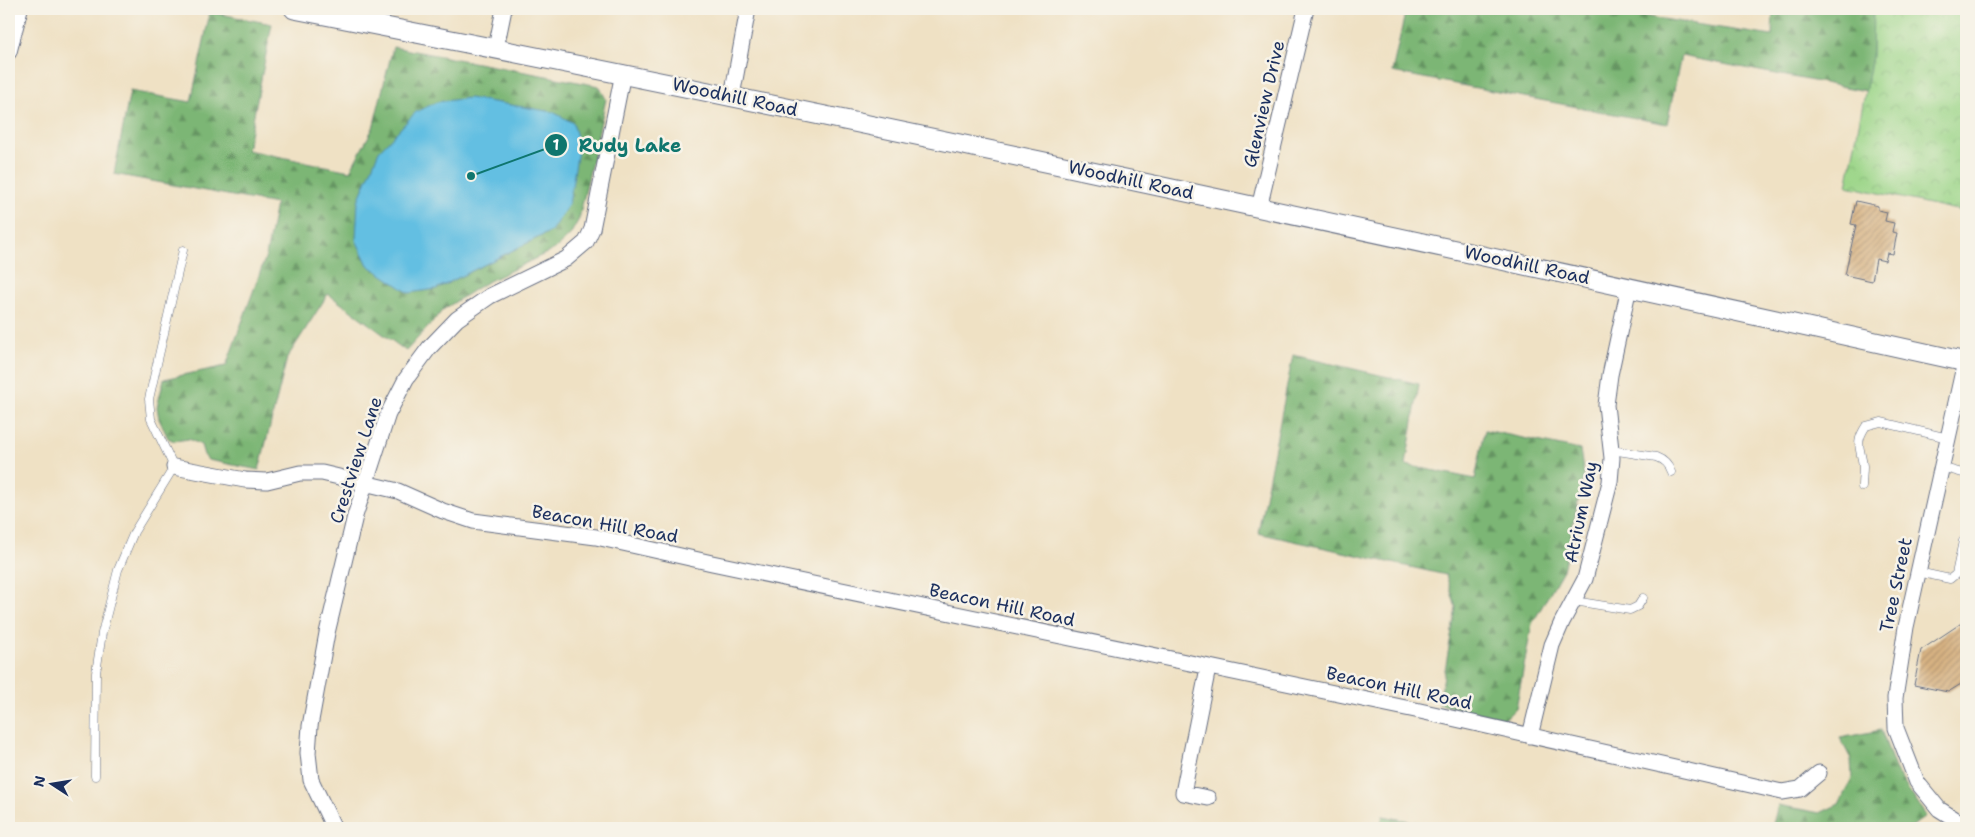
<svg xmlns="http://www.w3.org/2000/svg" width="1975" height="837" font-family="'Shantell Sans',sans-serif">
	<defs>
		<pattern id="forest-firs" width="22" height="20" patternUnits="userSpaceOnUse" patternTransform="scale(1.25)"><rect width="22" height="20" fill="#7cb674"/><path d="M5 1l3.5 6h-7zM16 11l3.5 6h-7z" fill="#659462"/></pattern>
		<pattern id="park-crowns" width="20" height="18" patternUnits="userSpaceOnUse" patternTransform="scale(1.25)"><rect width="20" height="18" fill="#9bd588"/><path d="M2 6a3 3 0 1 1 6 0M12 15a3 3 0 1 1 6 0" fill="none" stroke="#85b778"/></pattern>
		<pattern id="building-hatch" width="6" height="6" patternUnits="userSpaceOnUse" patternTransform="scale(1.25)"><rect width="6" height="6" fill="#d7b282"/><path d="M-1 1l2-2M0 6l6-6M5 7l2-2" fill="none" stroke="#ae916e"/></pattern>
	</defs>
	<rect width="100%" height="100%" fill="#f7f3e8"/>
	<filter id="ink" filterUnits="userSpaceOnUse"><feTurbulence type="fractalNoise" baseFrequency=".02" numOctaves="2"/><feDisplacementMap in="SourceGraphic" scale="10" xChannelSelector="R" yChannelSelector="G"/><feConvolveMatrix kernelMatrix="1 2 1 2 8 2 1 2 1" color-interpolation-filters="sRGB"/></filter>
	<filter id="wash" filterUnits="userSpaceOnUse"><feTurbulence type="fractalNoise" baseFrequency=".0096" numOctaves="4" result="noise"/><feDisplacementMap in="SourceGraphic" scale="20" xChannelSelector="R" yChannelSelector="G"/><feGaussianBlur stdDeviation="1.12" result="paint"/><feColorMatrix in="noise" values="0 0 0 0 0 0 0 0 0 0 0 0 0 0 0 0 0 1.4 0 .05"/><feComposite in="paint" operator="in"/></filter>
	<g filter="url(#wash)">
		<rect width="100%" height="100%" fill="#efe1c4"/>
		<path fill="url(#forest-firs)" stroke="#4c7269" fill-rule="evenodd" d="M 1406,9 L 1599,9 L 1772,36 L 1773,9 L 1873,9 L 1872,57 L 1866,91 L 1681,56 L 1667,124 L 1392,72 Z
			M 210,12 L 272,24 L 247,150 L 350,171 L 373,128 L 393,47 L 599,86 L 606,99 L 579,219 L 570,235 L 555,249 L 485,283 L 444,309 L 406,351 L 328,294 L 287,358 L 259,470 L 208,460 L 204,455 L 201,445 L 189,439 L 174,441 L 168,438 L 159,419 L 157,407 L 164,379 L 226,366 L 266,256 L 276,204 L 114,174 L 130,91 L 191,102 ZM 551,231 L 436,289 L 356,240 Z
			M 1293,355 L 1419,384 L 1406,465 L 1475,479 L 1485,430 L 1580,450 L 1584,474 L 1563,570 L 1532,624 L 1516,708 L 1505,719 L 1439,704 L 1456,608 L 1446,575 L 1258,533 Z
			M 1881,730 L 1896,771 L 1926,816 L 1910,828 L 1772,828 L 1778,805 L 1820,813 L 1839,804 L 1852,778 L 1851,759 L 1840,738 Z
			M 1383,816 L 1447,828 L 1380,828 Z"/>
		<path fill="url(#park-crowns)" stroke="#5b8273" d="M 1873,9 L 1966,9 L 1966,212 L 1847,186 L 1872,57 Z"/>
		<path fill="#64bfe2" stroke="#4077a0" d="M 469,98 L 553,112 L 573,123 L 579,144 L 569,204 L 551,231 L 436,289 L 409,293 L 368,265 L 356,240 L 358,201 L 379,151 L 416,112 L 437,102 Z"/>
		<g id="blocks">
			<path fill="url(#building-hatch)" d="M 1856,201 L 1878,206 L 1878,210 L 1887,212 L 1885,221 L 1894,223 L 1892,232 L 1897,233 L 1893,254 L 1887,253 L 1885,261 L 1876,259 L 1872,281 L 1845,275 L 1856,225 L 1851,224 Z
				M 1966,620 L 1966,681 L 1948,692 L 1914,685 L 1921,650 Z"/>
		</g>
	</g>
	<g filter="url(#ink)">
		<use href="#blocks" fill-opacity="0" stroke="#656d82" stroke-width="1"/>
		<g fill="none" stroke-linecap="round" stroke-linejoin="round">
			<g stroke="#656d82" stroke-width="9">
				<path id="service" d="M 1611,450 L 1656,457 C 1664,460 1668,464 1671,472
					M 1941,467 L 1966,474
					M 1862,487 C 1862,480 1863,473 1863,466 C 1861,448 1854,444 1866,426 L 1881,422 L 1948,438
					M 1918,572 L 1950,579 L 1956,574 L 1963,541
					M 1574,601 L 1630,610 L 1638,606 L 1643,598
					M 95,776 L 96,673 L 102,633 L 118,570 L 134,532 L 174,467 L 151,419 L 149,399 L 183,250"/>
			</g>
			<g stroke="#656d82" stroke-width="17">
				<path id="minor" d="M 496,48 L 504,9
					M 9,52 L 20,9
					M 732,96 L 748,9
					M 1259,208 L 1306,9
					M 1965,362 L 1906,627 L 1895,698 L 1896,728 L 1917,782 L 1939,809 L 1966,826
					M 174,467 L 245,480 L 267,481 L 300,473 L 322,473 L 398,491 L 443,511 L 473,521 L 596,537 L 712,563 L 1420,711 L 1782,792 L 1800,789 L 1819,773
					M 1208,668 L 1183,793 L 1208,798
					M 1530,736 L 1552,645 L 1562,622 L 1585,579 L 1610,482 L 1612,458 L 1606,405 L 1610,375 L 1629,287
					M 334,828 L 311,780 L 308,753 L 310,726 L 327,633 L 355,516 L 388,414 L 406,379 L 429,348 L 457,319 L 490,296 L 566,259 L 586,242 L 592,229 L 623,73"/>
			</g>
			<g stroke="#656d82" stroke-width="21">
				<path id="tertiary" d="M 294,9 C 853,118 1410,239 1966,362"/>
			</g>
			<use href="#service" stroke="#fff" stroke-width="8"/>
			<use href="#minor" stroke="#fff" stroke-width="15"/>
			<use href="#tertiary" stroke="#fff" stroke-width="19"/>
		</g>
	</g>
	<g text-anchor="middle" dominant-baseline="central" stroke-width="5" stroke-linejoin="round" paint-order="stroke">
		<g font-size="18" fill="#1b2f5e" stroke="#f7f3e8">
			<text transform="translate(735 97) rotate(12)">Woodhill Road</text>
			<text transform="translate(1264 104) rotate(-77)">Glenview Drive</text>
			<text transform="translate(1131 180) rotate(12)">Woodhill Road</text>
			<text transform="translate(1527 265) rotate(12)">Woodhill Road</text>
			<text transform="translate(356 460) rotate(-72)">Crestview Lane</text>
			<text transform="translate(1581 512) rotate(-78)">Atrium Way</text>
			<text transform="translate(605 524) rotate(10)">Beacon Hill Road</text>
			<text transform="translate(1896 585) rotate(-78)">Tree Street</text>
			<text transform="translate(1002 605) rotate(12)">Beacon Hill Road</text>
			<text transform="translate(1399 688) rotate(12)">Beacon Hill Road</text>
		</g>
	</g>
	<path fill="none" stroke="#0f766e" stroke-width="2" d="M471 176L556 145"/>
	<g fill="#0f766e" stroke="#f7f3e8" stroke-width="2">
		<circle cx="471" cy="176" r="5"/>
		<circle cx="556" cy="145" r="12"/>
	</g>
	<g font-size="15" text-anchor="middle" font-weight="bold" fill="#fff">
		<text x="556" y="150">1</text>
	</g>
	<g font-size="19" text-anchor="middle" font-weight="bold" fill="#0f766e" stroke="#f7f3e8" stroke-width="5" stroke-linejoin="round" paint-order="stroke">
		<text x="630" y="152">Rudy Lake</text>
	</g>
	<rect width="1975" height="837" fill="none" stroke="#f7f3e8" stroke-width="30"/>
	<g transform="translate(52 784) rotate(282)" stroke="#f7f3e8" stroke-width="4" paint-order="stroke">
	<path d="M0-4L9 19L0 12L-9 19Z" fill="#1b2f5e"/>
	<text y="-8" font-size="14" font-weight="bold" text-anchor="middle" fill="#1b2f5e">N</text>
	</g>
</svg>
